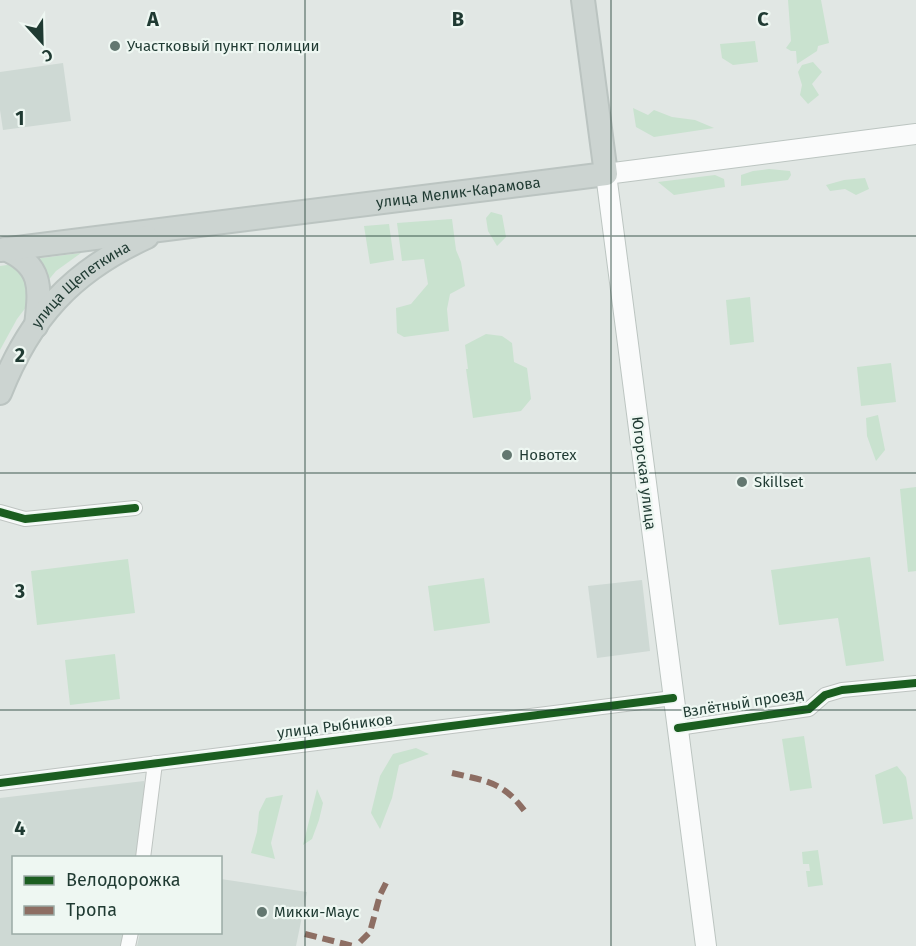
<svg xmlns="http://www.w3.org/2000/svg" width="916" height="946" font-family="'Fira Sans',sans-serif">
	<rect width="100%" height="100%" fill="#e1e7e4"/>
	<path fill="#ced9d4" d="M 63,63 L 71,121 L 3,130 L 0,110 L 0,72 Z
		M 642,580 L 650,651 L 597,658 L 588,586 Z
		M 144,781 L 145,795 L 136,857 L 14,858 L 14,932 L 123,933 L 121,946 L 0,946 L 0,798 Z
		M 221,879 L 307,892 L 296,946 L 137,946 L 140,933 L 220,932 Z"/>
	<path fill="#c9e2cf" d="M 788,0 L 821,0 L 829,43 L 818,46 L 817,51 L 797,64 L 796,51 L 791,51 L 786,48 L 791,41 Z
		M 755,41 L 758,62 L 733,65 L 722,58 L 720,44 Z
		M 813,62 L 822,72 L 812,84 L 819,95 L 808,104 L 800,95 L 802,85 L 798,72 L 802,65 Z
		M 633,108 L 648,115 L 654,110 L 672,117 L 695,120 L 714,128 L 654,137 L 636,127 Z
		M 769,169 L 790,171 L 791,175 L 788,180 L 741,186 L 741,175 L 753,171 Z
		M 715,175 L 724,179 L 725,187 L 674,195 L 658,182 Z
		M 865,178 L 869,189 L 856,195 L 845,189 L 830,191 L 826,185 L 844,180 Z
		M 491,212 L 502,215 L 506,237 L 497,246 L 488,231 L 486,218 Z
		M 452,219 L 456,250 L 461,262 L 465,286 L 450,294 L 447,309 L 449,331 L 404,337 L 397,333 L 396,308 L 411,304 L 428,284 L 424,259 L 402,261 L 397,223 Z
		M 389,224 L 394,260 L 370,264 L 364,226 Z
		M 81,253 L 56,271 L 46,283 L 34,259 Z
		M 14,264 L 28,271 L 33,298 L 17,319 L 0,350 L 0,266 Z
		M 750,297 L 754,342 L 730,345 L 726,300 Z
		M 486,334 L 502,336 L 512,343 L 514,362 L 527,368 L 531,399 L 521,411 L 473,418 L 466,369 L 468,369 L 465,345 Z
		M 891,363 L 896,402 L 861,406 L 857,367 Z
		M 878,415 L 885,450 L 876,461 L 867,436 L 866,418 Z
		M 916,487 L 916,571 L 908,572 L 900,489 Z
		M 870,557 L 884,661 L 846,666 L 838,618 L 779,625 L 771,570 Z
		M 128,559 L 135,613 L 37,625 L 31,571 Z
		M 484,578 L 490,623 L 434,631 L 428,586 Z
		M 115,654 L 120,699 L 70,705 L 65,660 Z
		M 804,736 L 812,788 L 790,791 L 782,739 Z
		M 416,748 L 429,754 L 399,765 L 392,798 L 380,829 L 371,813 L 380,776 L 393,754 Z
		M 897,766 L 906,777 L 913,819 L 883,824 L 875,775 Z
		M 317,789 L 323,803 L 319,820 L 312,839 L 303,845 Z
		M 283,795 L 271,843 L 275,859 L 251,853 L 257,832 L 259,812 L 266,798 Z
		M 818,850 L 823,885 L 808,887 L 806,871 L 810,871 L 809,864 L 803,864 L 802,852 Z"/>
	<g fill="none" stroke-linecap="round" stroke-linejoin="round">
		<g stroke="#bec4c1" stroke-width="16">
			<path id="minor" d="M 0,512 L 25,519 L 135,508
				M 678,728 L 809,709 L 825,695 L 842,690 L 916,683
				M 0,783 L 673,698
				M 143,858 L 155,763
				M 128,946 L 131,932"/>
		</g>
		<g stroke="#bcc5c1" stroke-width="22">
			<path id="secondary" d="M 706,946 L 606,174 L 916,134"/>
		</g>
		<g stroke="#bbc4c1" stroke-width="26">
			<g id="primary">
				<path d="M 5,249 C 44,266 40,289 36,326"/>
				<path id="s1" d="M 0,250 L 606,174 L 583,0"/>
				<path id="s2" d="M 0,393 C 30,317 72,271 147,237"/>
			</g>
		</g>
		<use href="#minor" stroke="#fafbfb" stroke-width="14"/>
		<use href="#secondary" stroke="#fafbfb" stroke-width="20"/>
		<use href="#primary" stroke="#ccd4d1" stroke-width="22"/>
		<path stroke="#8d6e63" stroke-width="6" stroke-dasharray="12 6" stroke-linecap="butt" d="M 452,773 C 487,781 504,782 526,813
			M 305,934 L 353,946
			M 360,942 L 370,932 L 380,895 L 386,883"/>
		<g stroke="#eef7f2" stroke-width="11">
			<path id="cycleway" d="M 0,512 L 25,519 L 135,508
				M 678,728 L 809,709 L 825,695 L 842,690 L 916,683
				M 0,783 L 673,698"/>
		</g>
		<use href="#cycleway" stroke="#1b5e20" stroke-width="8"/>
	</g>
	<path fill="none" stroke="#1f3a32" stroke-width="1.5" stroke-opacity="0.55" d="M 305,0 L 305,946M 611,0 L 611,946M 0,236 L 916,236M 0,473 L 916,473M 0,710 L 916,710"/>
	<g fill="#637770" stroke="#eef7f2" stroke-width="2">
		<circle cx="115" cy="46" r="6"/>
		<circle cx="507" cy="455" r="6"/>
		<circle cx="742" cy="482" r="6"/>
		<circle cx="262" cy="912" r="6"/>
	</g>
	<g text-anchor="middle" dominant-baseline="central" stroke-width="4.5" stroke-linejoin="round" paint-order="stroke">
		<g font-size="15" fill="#1f3a32" stroke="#eef7f2" text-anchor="start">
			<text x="127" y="46">Участковый пункт полиции</text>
			<text x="519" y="455">Новотех</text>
			<text x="754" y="482">Skillset</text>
			<text x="274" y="912">Микки-Маус</text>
		</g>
		<g font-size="15" fill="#1f3a32" stroke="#eef7f2">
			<text stroke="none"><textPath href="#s1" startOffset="462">улица Мелик-Карамова</textPath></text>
			<text stroke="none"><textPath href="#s2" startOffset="138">улица Щепеткина</textPath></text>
			<text transform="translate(644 473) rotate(83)">Югорская улица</text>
			<text transform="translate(743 703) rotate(-9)">Взлётный проезд</text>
			<text transform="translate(335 726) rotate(-7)">улица Рыбников</text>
		</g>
	</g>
	<g font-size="20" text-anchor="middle" font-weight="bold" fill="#1f3a32" stroke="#eef7f2" stroke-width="4.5" stroke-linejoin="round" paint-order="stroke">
		<text x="153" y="26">A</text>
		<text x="458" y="26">B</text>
		<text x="763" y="26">C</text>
		<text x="20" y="125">1</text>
		<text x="20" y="362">2</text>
		<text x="20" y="598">3</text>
		<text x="20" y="835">4</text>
	</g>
	<rect x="12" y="856" width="210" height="78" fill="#eef7f2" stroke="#9baba5" stroke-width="1.5"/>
	<rect x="24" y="876" width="30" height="9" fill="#1b5e20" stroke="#9baba5" stroke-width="1.5"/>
	<text x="66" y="886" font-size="18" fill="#1f3a32">Велодорожка</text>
	<rect x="24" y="906" width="30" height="9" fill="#8d6e63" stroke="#9baba5" stroke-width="1.5"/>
	<text x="66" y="916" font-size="18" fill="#1f3a32">Тропа</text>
	<g transform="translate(42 42) rotate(158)" stroke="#eef7f2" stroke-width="4.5" paint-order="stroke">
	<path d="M0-4.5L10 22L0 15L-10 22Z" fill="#1f3a32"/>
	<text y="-9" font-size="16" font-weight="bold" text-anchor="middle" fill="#1f3a32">С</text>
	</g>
</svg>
